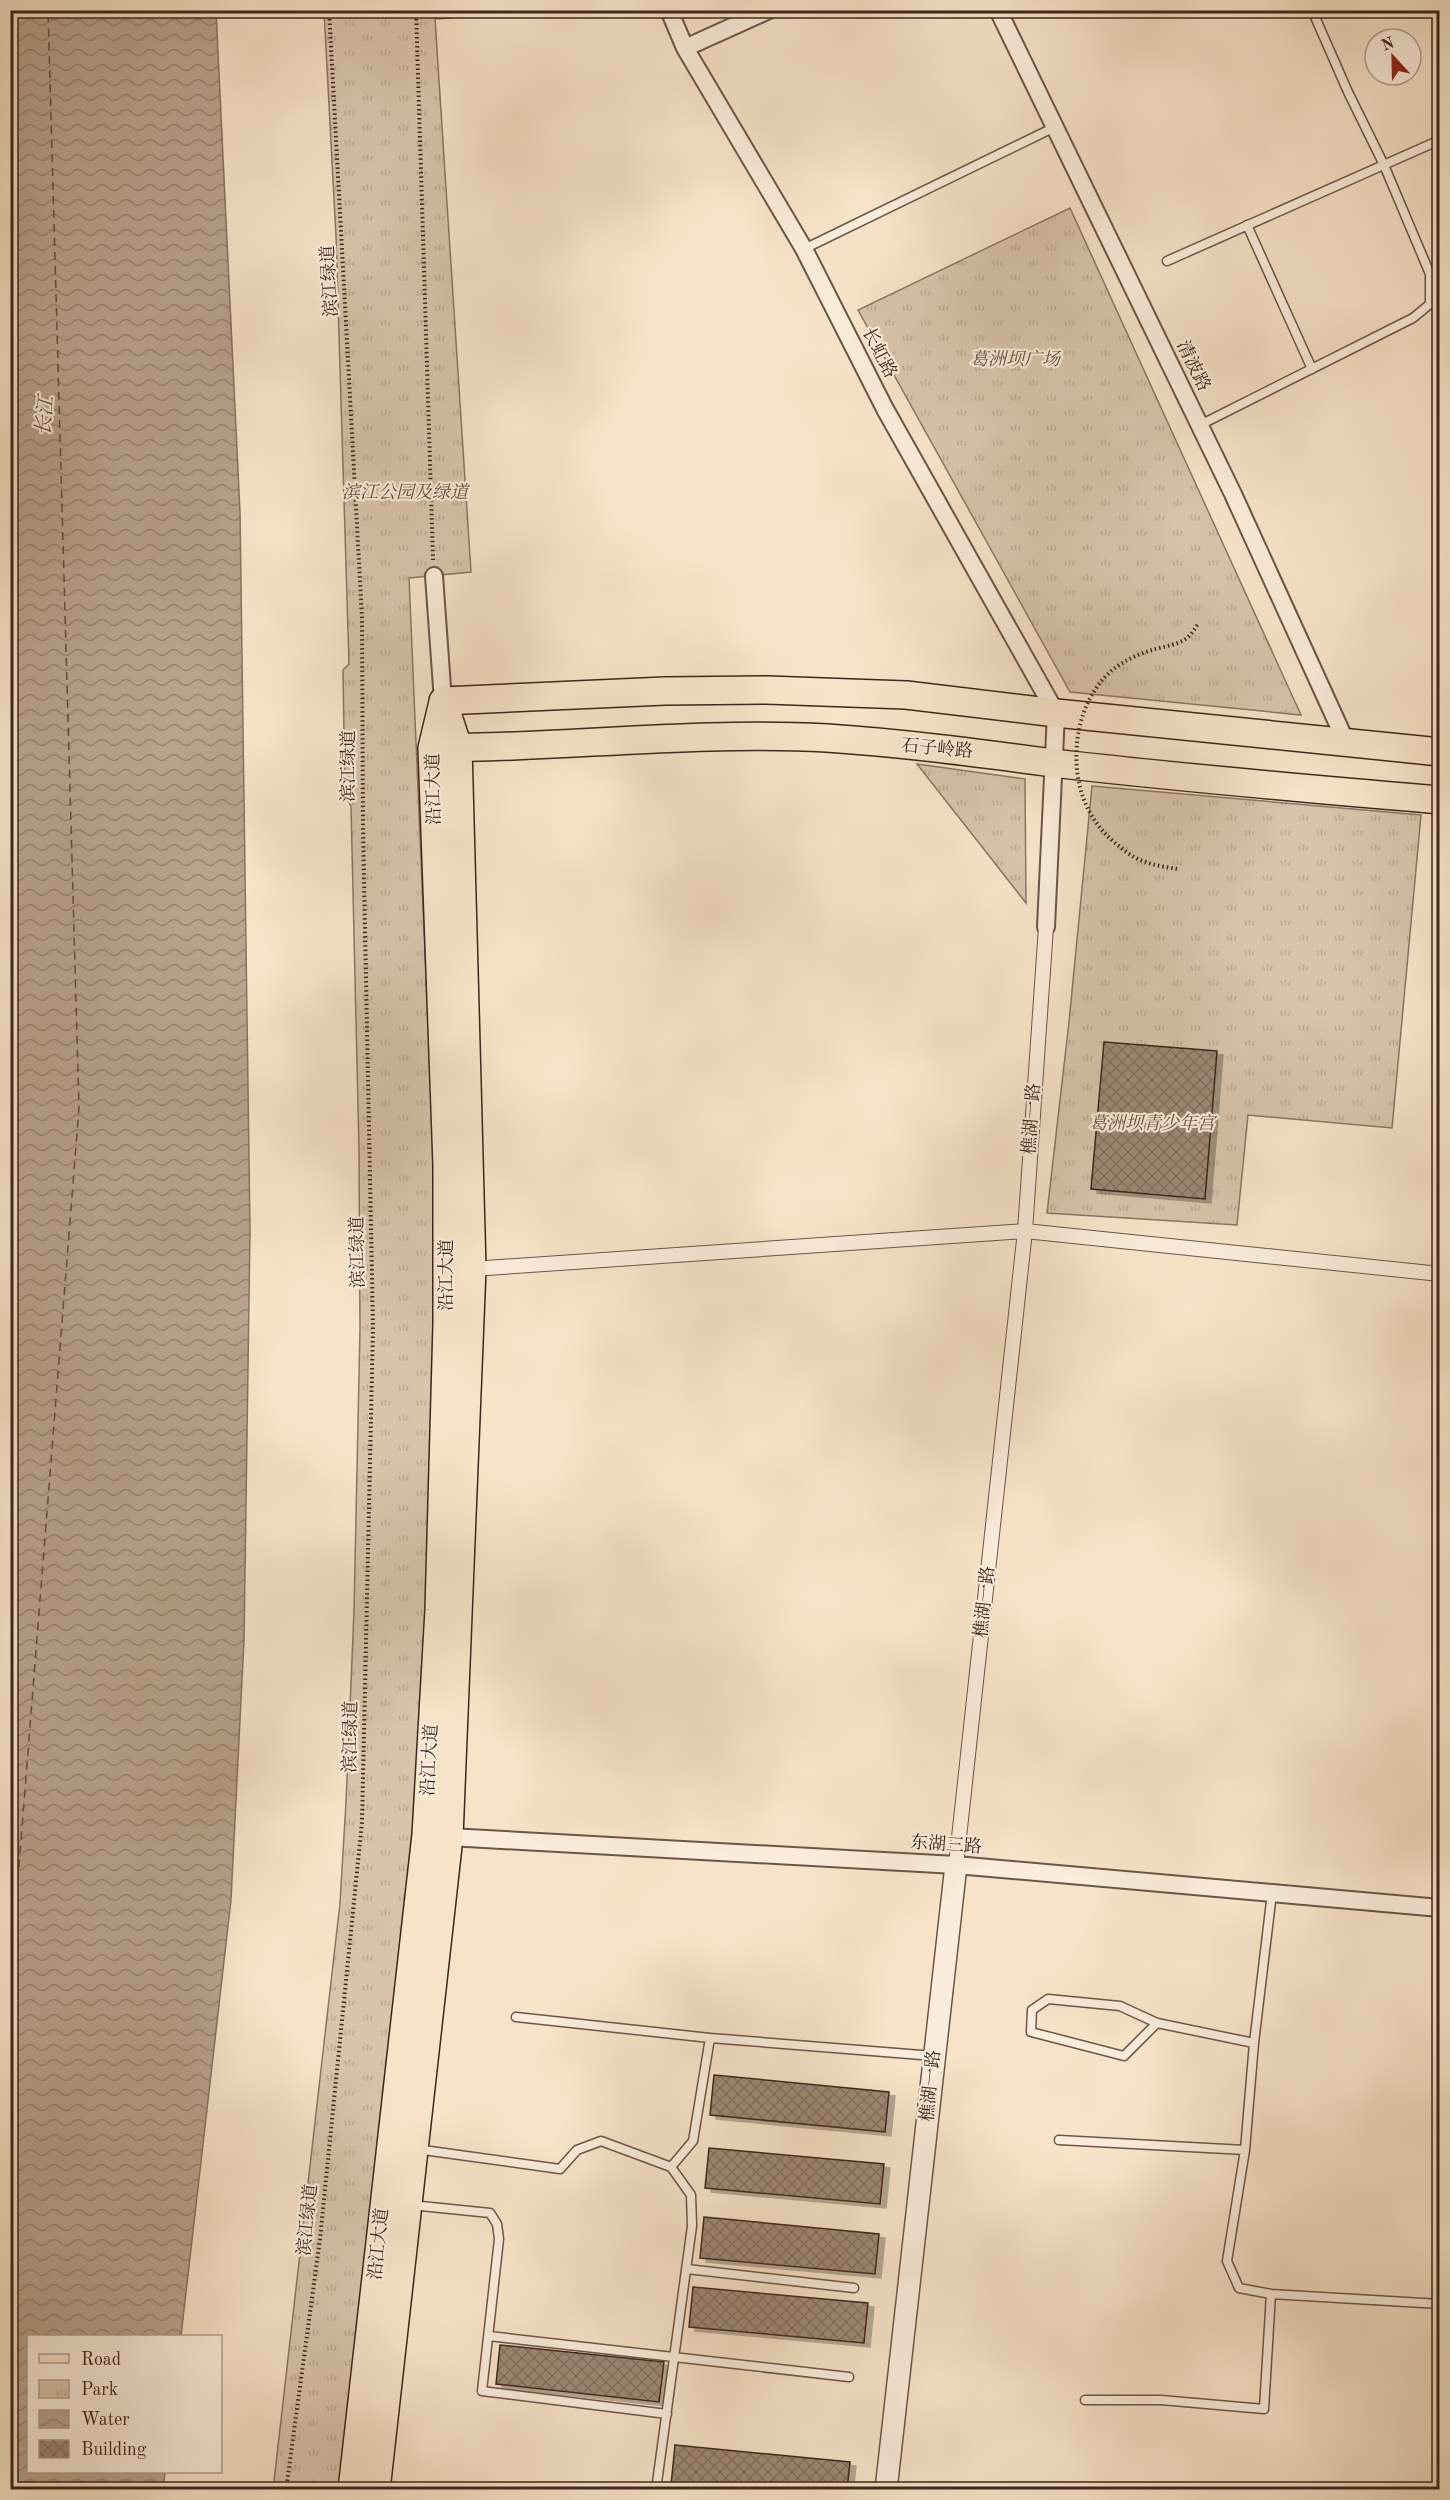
<svg xmlns="http://www.w3.org/2000/svg" width="1450" height="2500" font-family="'Old Standard TT','Noto Serif SC',serif">
	<defs>
		<pattern id="park-tufts" width="24" height="20" patternUnits="userSpaceOnUse" patternTransform="scale(1.5)"><rect width="24" height="20" fill="#d8c4ab"/><path d="M3 7l-1-3M5 7V3M7 7l1-3M15 17l-1-3M17 17v-4M19 17l1-3" fill="none" stroke="#baa893"/></pattern>
		<pattern id="water-waves" width="16" height="10" patternUnits="userSpaceOnUse" patternTransform="scale(1.5)"><rect width="16" height="10" fill="#b8a38d"/><path d="M0 5q4-4 8 0t8 0" fill="none" stroke="#978572"/></pattern>
		<pattern id="building-cross-hatch" width="8" height="8" patternUnits="userSpaceOnUse" patternTransform="scale(1.5)"><rect width="8" height="8" fill="#9e8875"/><path d="M0 0l8 8M0 8l8-8" fill="none" stroke="#826f5f"/></pattern>
		<filter id="shadow"><feDropShadow dx="6" dy="4" stdDeviation="0" flood-color="#0004"/></filter>
	</defs>
	<rect width="100%" height="100%" fill="#f7e4c8"/>
	<filter id="stains"><feTurbulence type="fractalNoise" baseFrequency=".00333" numOctaves="4"/><feColorMatrix values="0 0 0 0 .2 0 0 0 0 .09 0 0 0 0 .02 0 0 0 .5 -.17"/></filter>
	<radialGradient id="worn" r=".72"><stop offset=".6" stop-color="#630" stop-opacity="0"/><stop offset="1" stop-color="#630" stop-opacity=".3"/></radialGradient>
	<path fill="url(#park-tufts)" stroke="#8b7463" stroke-width="1.5" d="M 324,11 L 450,11 L 451,18 L 435,19 L 471,572 L 409,578 L 437,1234 L 427,1635 L 398,2025 L 341,2489 L 273,2490 L 340,1903 L 346,1802 L 354,1611 L 360,1329 L 359,1149 L 351,806 L 345,796 L 343,670 L 349,664 L 336,236 Z
		M 1070,208 L 1301,715 L 1070,692 L 858,310 Z
		M 917,764 L 1025,779 L 1026,903 Z
		M 1092,786 L 1421,815 L 1392,1128 L 1248,1115 L 1237,1225 L 1047,1213 L 1069,1022 Z"/>
	<path fill="url(#water-waves)" stroke="#87715f" stroke-width="1.5" d="M 11,10 L 216,11 L 240,512 L 250,1231 L 244,1640 L 231,1900 L 181,2336 L 28,2336 L 28,2472 L 165,2472 L 163,2489 L 11,2489 Z"/>
	<g fill="none" stroke-linecap="round" stroke-linejoin="round">
		<path stroke="#634b3d" stroke-width="1.5" stroke-dasharray="8 6" stroke-linecap="butt" d="M 10,1979 L 79,1108 L 48,10"/>
	</g>
	<path fill="url(#building-cross-hatch)" stroke="#3e251b" stroke-width="1.5" filter="url(#shadow)" d="M 1104,1042 L 1217,1051 L 1205,1199 L 1091,1189 Z
		M 714,2075 L 889,2092 L 885,2132 L 710,2115 Z
		M 709,2148 L 884,2164 L 880,2204 L 705,2188 Z
		M 704,2217 L 879,2234 L 875,2274 L 700,2258 Z
		M 693,2287 L 868,2303 L 864,2343 L 689,2327 Z
		M 500,2345 L 664,2362 L 659,2402 L 496,2384 Z
		M 675,2445 L 850,2462 L 847,2490 L 717,2490 L 671,2485 Z"/>
	<g fill="none" stroke-linecap="round" stroke-linejoin="round">
		<g stroke="#6c5546" stroke-width="11">
			<path id="service" d="M 1247,225 L 1312,369
				M 804,249 L 1055,127
				M 1167,261 L 1440,140
				M 1200,425 L 1413,318 L 1430,304 L 1430,274 L 1384,165 L 1348,92 L 1312,10
				M 516,2017 L 710,2038 L 934,2056
				M 1157,2023 L 1124,2056 L 1031,2032 L 1032,2010 L 1048,1999 L 1120,2006 L 1157,2023 L 1254,2043 L 1245,2150 L 1227,2261 L 1239,2288 L 1271,2294 L 1440,2304
				M 1254,2043 L 1272,1893
				M 1059,2140 L 1245,2150
				M 416,2149 L 560,2169 L 577,2150 L 601,2141 L 671,2167 L 691,2195 L 692,2226 L 656,2490
				M 671,2167 L 693,2141 L 710,2038
				M 411,2205 L 490,2213 L 497,2224 L 499,2239 L 482,2391 L 667,2414
				M 687,2269 L 854,2288
				M 489,2336 L 849,2377
				M 1085,2400 L 1161,2400 L 1264,2409 L 1271,2294"/>
		</g>
		<g stroke="#6c5546" stroke-width="16">
			<path id="pedestrian" d="M 472,1269 L 1025,1231 L 1440,1274
				M 956,1865 L 1025,1231 L 1046,927"/>
		</g>
		<g stroke="#6c5546" stroke-width="20">
			<path id="minor" d="M 669,10 L 685,48 L 804,249 L 885,409 L 1056,713 L 1046,927
				M 998,10 L 1233,494 L 1346,742
				M 685,48 L 769,10
				M 434,576 L 443,701
				M 449,1837 L 956,1865 L 1440,1908"/>
		</g>
		<g stroke="#6c5546" stroke-width="24">
			<path id="tertiary" d="M 886,2490 L 956,1865"/>
		</g>
		<g stroke="#3e251b" stroke-width="30">
			<path id="primary" d="M 443,701 L 665,691 L 767,690 L 906,695 L 1056,713 L 1440,752
				M 439,748 C 569,747 698,731 827,738 C 903,743 978,753 1053,763 C 1181,778 1311,789 1440,800
				M 352,2490 L 426,1835 L 439,1610 L 447,1324 L 447,1165 L 432,748 L 443,702
				M 376,2490 L 449,1837 L 472,1269 L 458,747 L 443,701"/>
		</g>
		<path stroke="#3e251b" stroke-width="4" stroke-dasharray="1.5 3" stroke-linecap="butt" d="M 416,10 L 433,560
			M 286,2490 L 320,2239 L 362,1822 L 373,1327 L 363,830 L 362,618 L 329,10"/>
		<use href="#service" stroke="#faeddb" stroke-width="8"/>
		<use href="#pedestrian" stroke="#faeddb" stroke-width="14"/>
		<use href="#minor" stroke="#faeddb" stroke-width="16"/>
		<use href="#tertiary" stroke="#faeddb" stroke-width="21"/>
		<use href="#primary" stroke="#f7e4c8" stroke-width="27"/>
		<path stroke="#3e251b" stroke-width="4" stroke-dasharray="1.5 3" stroke-linecap="butt" d="M 1177,869 C 1167,867 1156,866 1146,862 C 1134,859 1124,850 1115,843 C 1082,815 1072,776 1078,735 C 1082,710 1094,684 1115,668 C 1125,660 1139,654 1152,650 C 1164,646 1181,645 1190,635 C 1193,632 1195,628 1198,624"/>
	</g>
	<g text-anchor="middle" dominant-baseline="central" stroke-width="4.5" stroke-linejoin="round" paint-order="stroke">
		<g font-size="18" fill="#3e251b" stroke="#faeddb">
			<text transform="translate(330 281) rotate(-93)">滨江绿道</text>
			<text transform="translate(879 353) rotate(63)">长虹路</text>
			<text transform="translate(1193 366) rotate(64)">清波路</text>
			<text transform="translate(937 749) rotate(5)">石子岭路</text>
			<text transform="translate(349 766) rotate(-90)">滨江绿道</text>
			<text transform="translate(434 789) rotate(-91)">沿江大道</text>
			<text transform="translate(1032 1119) rotate(-86)">樵湖一路</text>
			<text transform="translate(358 1252) rotate(-91)">滨江绿道</text>
			<text transform="translate(447 1275) rotate(-90)">沿江大道</text>
			<text transform="translate(985 1602) rotate(-84)">樵湖一路</text>
			<text transform="translate(351 1737) rotate(-89)">滨江绿道</text>
			<text transform="translate(430 1760) rotate(-87)">沿江大道</text>
			<text transform="translate(946 1845) rotate(4)">东湖三路</text>
			<text transform="translate(931 2086) rotate(-84)">樵湖一路</text>
			<text transform="translate(308 2220) rotate(-84)">滨江绿道</text>
			<text transform="translate(379 2244) rotate(-84)">沿江大道</text>
		</g>
		<g font-size="18" font-style="italic" fill="#644d3f" stroke="#faeddb">
			<text x="1015" y="360">葛洲坝广场</text>
			<text x="405" y="493">滨江公园及绿道</text>
			<text x="1152" y="1124">葛洲坝青少年宫</text>
		</g>
		<g font-size="20" font-style="italic" fill="#634b3d" stroke="#faeddb">
			<text transform="translate(46 416) rotate(-85)">长江</text>
		</g>
	</g>
	<rect width="1450" height="2500" fill="none" stroke="#f7e4c8" stroke-width="36"/>
	<rect x="12" y="12" width="1426" height="2476" fill="none" stroke="#3e251b" stroke-width="3"/>
	<rect x="18" y="18" width="1414" height="2464" fill="none" stroke="#3e251b" stroke-width="1.5"/>
	<rect x="27" y="2335" width="195" height="138" fill="#faeddb" stroke="#af9d8e" stroke-width="1.5"/>
	<rect x="39" y="2354" width="30" height="9" fill="#f7e4c8" stroke="#af9d8e" stroke-width="1.5"/>
	<text x="81" y="2365" font-size="18" fill="#3e251b">Road</text>
	<rect x="39" y="2380" width="30" height="18" fill="url(#park-tufts)" stroke="#af9d8e" stroke-width="1.5"/>
	<text x="81" y="2395" font-size="18" fill="#3e251b">Park</text>
	<rect x="39" y="2410" width="30" height="18" fill="url(#water-waves)" stroke="#af9d8e" stroke-width="1.5"/>
	<text x="81" y="2425" font-size="18" fill="#3e251b">Water</text>
	<rect x="39" y="2440" width="30" height="18" fill="url(#building-cross-hatch)" stroke="#af9d8e" stroke-width="1.5"/>
	<text x="81" y="2455" font-size="18" fill="#3e251b">Building</text>
	<g transform="translate(1393 57) rotate(338)"><circle r="28" fill="#faeddb" stroke="#af9d8e" stroke-width="1.5"/>
	<path d="M0-4.5L10 22L0 15L-10 22Z" fill="#8f2418"/>
	<text y="-9" font-size="16" font-weight="bold" text-anchor="middle" fill="#3e251b">N</text>
	</g>
	<rect width="100%" height="100%" filter="url(#stains)"/>
	<rect width="100%" height="100%" fill="url(#worn)"/>
</svg>
